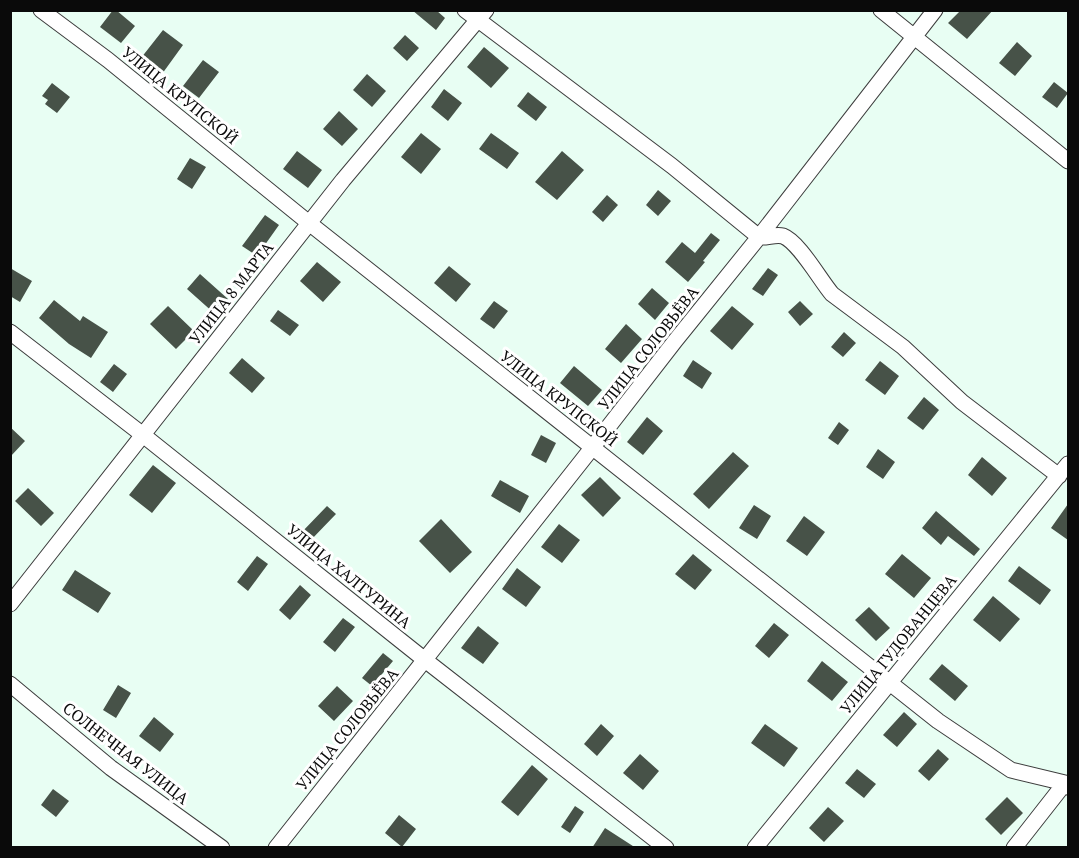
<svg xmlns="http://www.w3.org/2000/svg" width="1079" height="858" font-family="'PT Serif',serif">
	<rect width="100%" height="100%" fill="#e8fef3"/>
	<path fill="#475248" d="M 113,10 L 116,10 L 135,26 L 121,43 L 100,27 Z
		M 412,10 L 436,10 L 445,18 L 436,30 Z
		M 961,10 L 993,10 L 967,39 L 948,23 Z
		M 163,30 L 183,45 L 162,74 L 141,58 Z
		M 405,35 L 419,48 L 407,61 L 393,48 Z
		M 1017,42 L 1032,56 L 1015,76 L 999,63 Z
		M 484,47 L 509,68 L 491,88 L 467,67 Z
		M 203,60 L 219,72 L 199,98 L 183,86 Z
		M 367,74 L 386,91 L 372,107 L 353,90 Z
		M 1054,82 L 1068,93 L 1057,108 L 1042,97 Z
		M 52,83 L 70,97 L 57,113 L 45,104 L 48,100 L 42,96 Z
		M 444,89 L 462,103 L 448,121 L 431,107 Z
		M 528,92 L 547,107 L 536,121 L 517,106 Z
		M 339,111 L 358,129 L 342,146 L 323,129 Z
		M 421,133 L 441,149 L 421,174 L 401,157 Z
		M 491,133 L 519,153 L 507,169 L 479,149 Z
		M 297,151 L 322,170 L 308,188 L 283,169 Z
		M 562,151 L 584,170 L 557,200 L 535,182 Z
		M 190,158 L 206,167 L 192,189 L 177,179 Z
		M 658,190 L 671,201 L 658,216 L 646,205 Z
		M 607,195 L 618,205 L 603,222 L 592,212 Z
		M 265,215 L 279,225 L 257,256 L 242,246 Z
		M 711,233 L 720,240 L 703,261 L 705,262 L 688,282 L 665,262 L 682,242 L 695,253 Z
		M 317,262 L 341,282 L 323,302 L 300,281 Z
		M 449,266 L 471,284 L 456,302 L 434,283 Z
		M 10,268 L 32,281 L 20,302 L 10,296 Z
		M 768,268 L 778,275 L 763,296 L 752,289 Z
		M 200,274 L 228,299 L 215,314 L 187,289 Z
		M 652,288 L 669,303 L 655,320 L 638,304 Z
		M 54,300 L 80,321 L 83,316 L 108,332 L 91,358 L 69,344 L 39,318 Z
		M 494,301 L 508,311 L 494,329 L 480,319 Z
		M 800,301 L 813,314 L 800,326 L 788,312 Z
		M 168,306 L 194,331 L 176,349 L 150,324 Z
		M 732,306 L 754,324 L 732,350 L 710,331 Z
		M 278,310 L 299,325 L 290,336 L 270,321 Z
		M 626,324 L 642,339 L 621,363 L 605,349 Z
		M 844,332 L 856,343 L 843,357 L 831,347 Z
		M 242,358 L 265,378 L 252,393 L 229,373 Z
		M 693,360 L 712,373 L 702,389 L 683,376 Z
		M 880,361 L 899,376 L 885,395 L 865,380 Z
		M 114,364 L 127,374 L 113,392 L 100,382 Z
		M 574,366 L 602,390 L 588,406 L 560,383 Z
		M 924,397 L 939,410 L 923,430 L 907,418 Z
		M 647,417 L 663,431 L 643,455 L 627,442 Z
		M 839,422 L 849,430 L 838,445 L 828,438 Z
		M 10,427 L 25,441 L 10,457 Z
		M 541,435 L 556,443 L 546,463 L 531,455 Z
		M 878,449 L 895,462 L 883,479 L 866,467 Z
		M 733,452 L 749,466 L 709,509 L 693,494 Z
		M 982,457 L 1007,478 L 992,496 L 968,475 Z
		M 153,465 L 176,483 L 152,513 L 129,495 Z
		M 600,477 L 621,498 L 603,517 L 581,495 Z
		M 500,480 L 529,496 L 520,513 L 491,496 Z
		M 28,488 L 54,513 L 41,526 L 15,501 Z
		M 1068,504 L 1068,540 L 1051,528 Z
		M 754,505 L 771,516 L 757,539 L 739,528 Z
		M 327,506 L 336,514 L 309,542 L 300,534 Z
		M 936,511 L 980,549 L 974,556 L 948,536 L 941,545 L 922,528 Z
		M 804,516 L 825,532 L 807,556 L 786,541 Z
		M 441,519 L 472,552 L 450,573 L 419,541 Z
		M 559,524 L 580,540 L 562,563 L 541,547 Z
		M 693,554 L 712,570 L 695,590 L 675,574 Z
		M 902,554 L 931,578 L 914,598 L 885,574 Z
		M 257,556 L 268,564 L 248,591 L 237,582 Z
		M 1019,566 L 1051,590 L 1040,605 L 1008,581 Z
		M 517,568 L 541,587 L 526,607 L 502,589 Z
		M 75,570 L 111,593 L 98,613 L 62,590 Z
		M 300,585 L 311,595 L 290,620 L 279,610 Z
		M 993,596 L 1020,619 L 1000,642 L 973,620 Z
		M 869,607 L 890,628 L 876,641 L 855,620 Z
		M 343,618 L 355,627 L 335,652 L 323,642 Z
		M 774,623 L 789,635 L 769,658 L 755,646 Z
		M 478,626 L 499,643 L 483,664 L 461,648 Z
		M 383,653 L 393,661 L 372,686 L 362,678 Z
		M 822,661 L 848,682 L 832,701 L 807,681 Z
		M 942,664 L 968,686 L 955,701 L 929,679 Z
		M 118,685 L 131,693 L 116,718 L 103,710 Z
		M 337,686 L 353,701 L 334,721 L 318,706 Z
		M 904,712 L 917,724 L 897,747 L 883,735 Z
		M 154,717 L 174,734 L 160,752 L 139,736 Z
		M 601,724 L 614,736 L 597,756 L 584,744 Z
		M 765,724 L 798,748 L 784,767 L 751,743 Z
		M 938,749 L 949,759 L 929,781 L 918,771 Z
		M 640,754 L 659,771 L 643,790 L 623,773 Z
		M 532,765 L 548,779 L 518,816 L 501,802 Z
		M 857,769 L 876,784 L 864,798 L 845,783 Z
		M 53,789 L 69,801 L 56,817 L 41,805 Z
		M 1007,797 L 1023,813 L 1001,835 L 985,819 Z
		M 575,806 L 584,812 L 570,833 L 561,827 Z
		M 828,807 L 844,821 L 824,842 L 809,828 Z
		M 399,815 L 416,829 L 402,847 L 385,833 Z
		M 605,828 L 636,848 L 592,848 Z"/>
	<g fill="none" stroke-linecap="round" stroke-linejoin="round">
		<g stroke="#3d3d3d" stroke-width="17">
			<path id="minor" d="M 41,10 L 108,60 L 309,223 L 938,721 L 1011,770 L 1065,783 L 1068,787
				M 465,10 L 672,166 L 759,237 C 767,238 775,234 783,236 C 799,242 820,280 832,294 L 903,347 L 962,402 L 1059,476
				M 881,10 L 1068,161
				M 10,332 L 143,435 L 425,660 L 666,848
				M 10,604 L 343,180 L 486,10
				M 10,684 L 111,768 L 222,848
				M 276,848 L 592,448 L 675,341 L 759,237 L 935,10
				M 755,848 L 1068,464
				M 1014,848 L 1065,783"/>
		</g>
		<use href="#minor" stroke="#fff" stroke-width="15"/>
	</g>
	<g text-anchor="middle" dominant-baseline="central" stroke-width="6" stroke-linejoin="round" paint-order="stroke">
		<g font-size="16" fill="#0a0a0a" stroke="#fff">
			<text transform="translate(180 95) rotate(39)">УЛИЦА КРУПСКОЙ</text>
			<text transform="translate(231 293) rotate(-52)">УЛИЦА 8 МАРТА</text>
			<text transform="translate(648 348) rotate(-52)">УЛИЦА СОЛОВЬЁВА</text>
			<text transform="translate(559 398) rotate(38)">УЛИЦА КРУПСКОЙ</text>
			<text transform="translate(349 576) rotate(39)">УЛИЦА ХАЛТУРИНА</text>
			<text transform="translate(898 644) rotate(-51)">УЛИЦА ГУДОВАНЦЕВА</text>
			<text transform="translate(347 729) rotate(-51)">УЛИЦА СОЛОВЬЁВА</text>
			<text transform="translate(126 753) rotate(38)">СОЛНЕЧНАЯ УЛИЦА</text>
		</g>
	</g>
	<rect width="1079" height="858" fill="none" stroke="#0a0a0a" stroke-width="24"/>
</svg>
